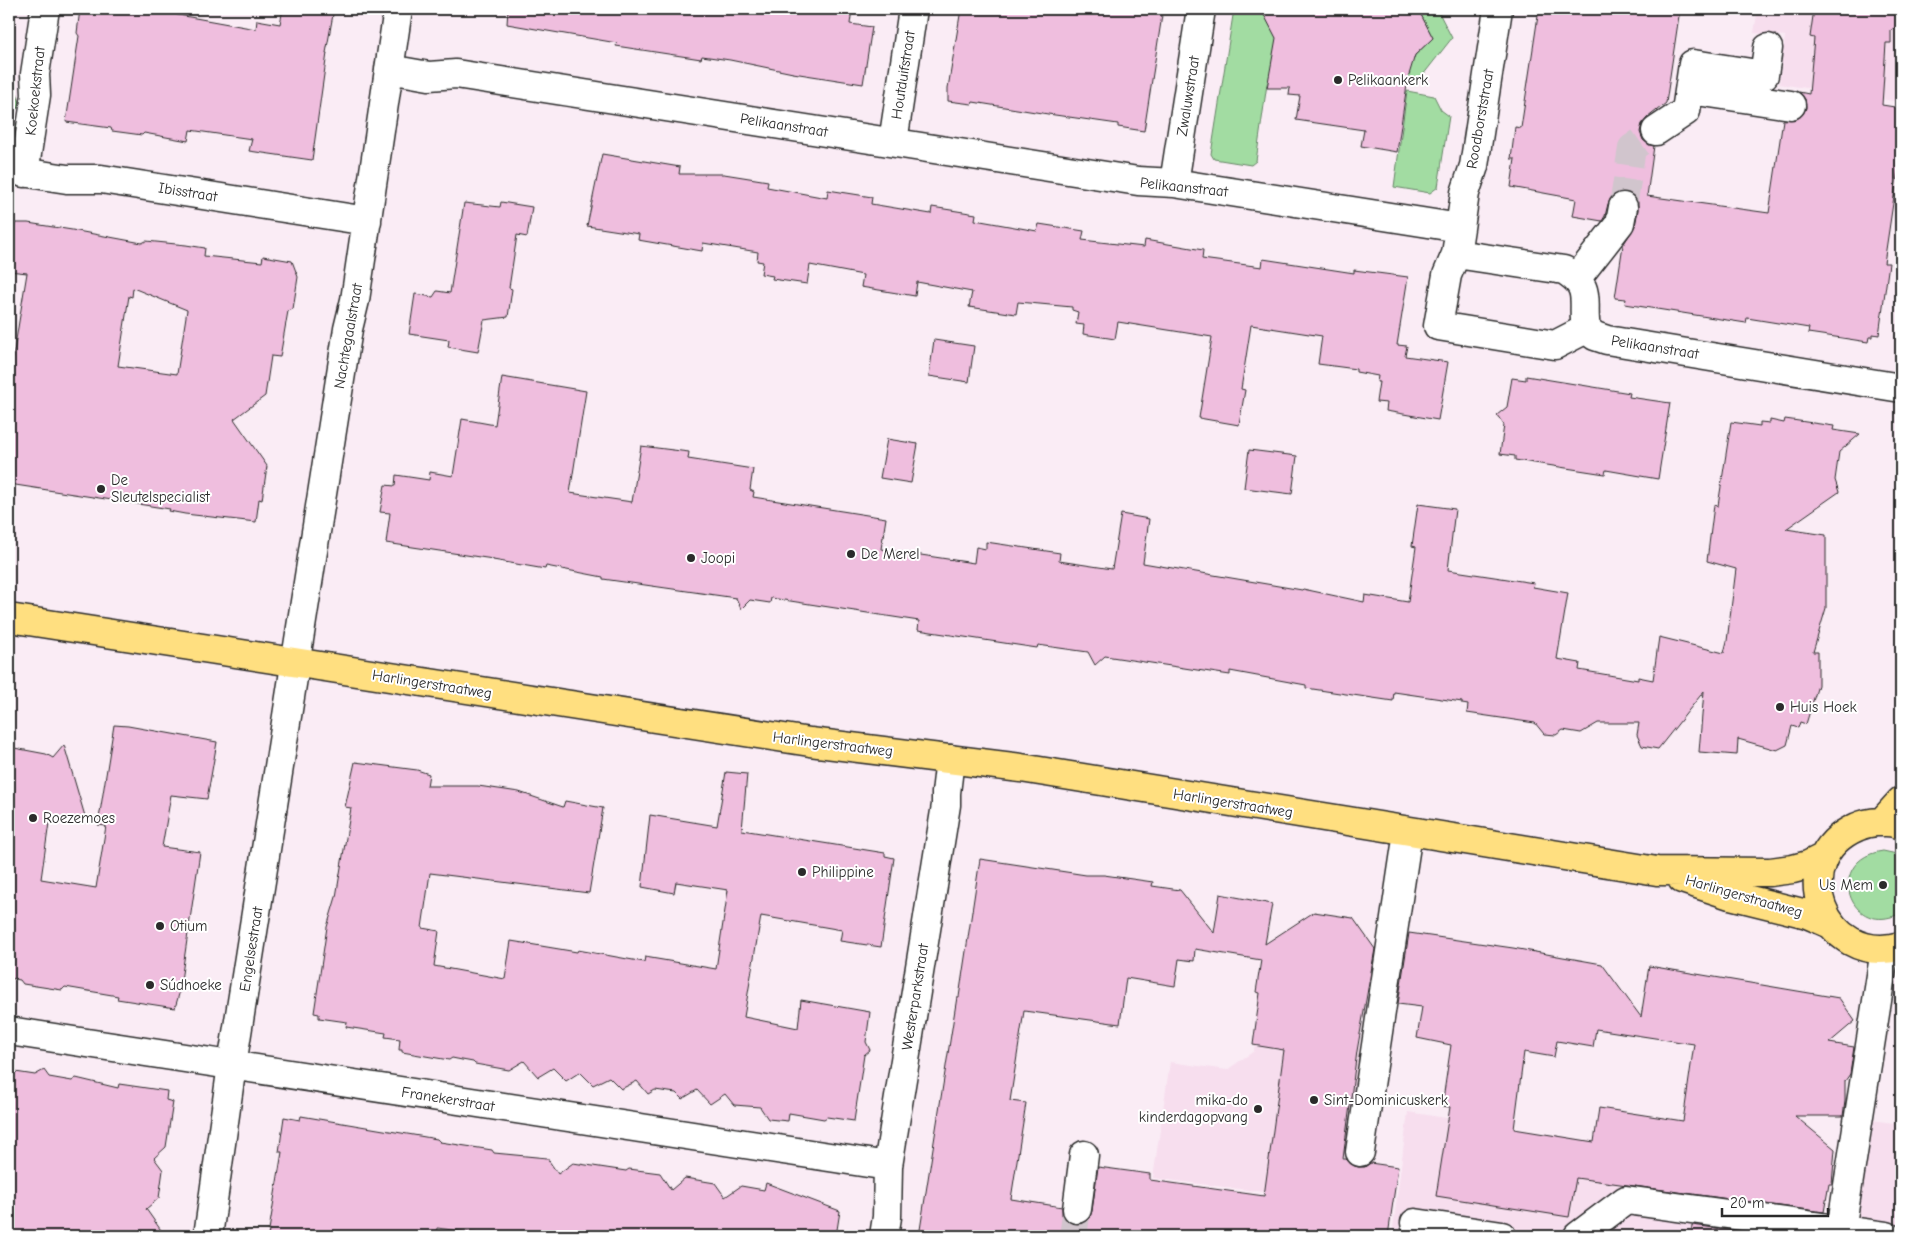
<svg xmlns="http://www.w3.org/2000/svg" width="1910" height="1245" font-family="'Comic Neue',sans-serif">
	<rect width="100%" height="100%" fill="#faecf5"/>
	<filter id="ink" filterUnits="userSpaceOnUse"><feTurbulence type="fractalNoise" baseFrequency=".02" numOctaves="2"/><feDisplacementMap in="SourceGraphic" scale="10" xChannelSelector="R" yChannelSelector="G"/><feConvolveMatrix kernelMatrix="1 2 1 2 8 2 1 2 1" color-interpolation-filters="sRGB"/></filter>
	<g filter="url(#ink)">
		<path fill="#f7deee" d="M 1758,9 L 1901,9 L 1901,102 L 1779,84 L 1785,36 L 1754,33 Z
			M 1257,1022 L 1360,1046 L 1346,1157 L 1285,1149 L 1279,1194 L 1153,1178 L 1170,1062 L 1227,1070 L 1254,1051 Z
			M 1408,1112 L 1593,1141 L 1588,1179 L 1853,1223 L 1871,1120 L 1901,1124 L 1901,1236 L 1392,1236 Z"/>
		<path fill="#a2dca2" stroke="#668466" d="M 1234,9 L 1263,9 L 1262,10 L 1283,51 L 1267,84 L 1256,161 L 1251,165 L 1214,159 L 1211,154 Z
			M 1418,9 L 1437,9 L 1452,38 L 1419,80 L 1408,78 L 1400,70 L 1433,38 Z
			M 9,81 L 13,82 L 21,106 L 9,114 L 17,126 L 9,133 Z
			M 1407,91 L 1434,96 L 1441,110 L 1449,116 L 1438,187 L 1430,193 L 1394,187 Z
			M 1883,851 L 1897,854 L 1901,858 L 1901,913 C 1849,940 1823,859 1883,851 Z"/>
		<path fill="#efbede" stroke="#2b2b2b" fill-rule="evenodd" d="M 80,9 L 163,9 L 162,12 L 256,29 L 257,20 L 280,24 L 283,9 L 334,9 L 326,53 L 327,53 L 312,160 L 249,151 L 252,139 L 190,130 L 188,141 L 144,133 L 142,135 L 112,131 L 111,128 L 66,122 L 79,36 L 77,33 Z
			M 508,9 L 852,9 L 850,24 L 872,27 L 863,84 L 793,73 L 730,60 L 702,56 L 701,59 L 616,46 L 617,43 L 507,24 Z
			M 961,9 L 1163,9 L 1144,131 L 1118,127 L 1118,124 L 1048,114 L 973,102 L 972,104 L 948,101 L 948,88 Z
			M 1261,9 L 1418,9 L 1433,38 L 1415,55 L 1408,78 L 1397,152 L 1361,146 L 1364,130 L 1296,120 L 1300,96 L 1289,95 L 1290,88 L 1267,88 L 1276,38 Z
			M 1539,9 L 1680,9 L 1666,103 L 1647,118 L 1642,124 L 1640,132 L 1643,140 L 1649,145 L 1654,146 L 1647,196 L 1769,213 L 1783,120 L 1797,119 L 1803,114 L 1806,108 L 1805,99 L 1799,92 L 1809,94 L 1814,38 L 1810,37 L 1814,9 L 1901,9 L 1901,25 L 1891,30 L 1891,43 L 1886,43 L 1882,105 L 1901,108 L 1901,150 L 1884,263 L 1889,263 L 1879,335 L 1873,334 L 1873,337 L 1869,337 L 1868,342 L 1842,338 L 1808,333 L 1809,328 L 1747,318 L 1746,323 L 1625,304 L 1626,299 L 1615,298 L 1623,245 L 1635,226 L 1638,210 L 1638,202 L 1634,196 L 1625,192 L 1617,192 L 1612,196 L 1608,204 L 1605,216 L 1602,221 L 1573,216 L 1576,199 L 1511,187 L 1515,159 L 1511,159 L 1515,127 L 1521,128 Z
			M 602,154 L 680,167 L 679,174 L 724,174 L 768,181 L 767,187 L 827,198 L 828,190 L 872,197 L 871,204 L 931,214 L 932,207 L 976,214 L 975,220 L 1037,231 L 1039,224 L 1084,231 L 1082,240 L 1144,247 L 1145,240 L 1203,250 L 1202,259 L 1262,267 L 1263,259 L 1354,273 L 1354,270 L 1408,277 L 1397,345 L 1407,346 L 1405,356 L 1448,362 L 1438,420 L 1386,411 L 1387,403 L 1376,402 L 1379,382 L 1377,382 L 1378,376 L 1356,372 L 1356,369 L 1318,364 L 1322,336 L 1251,325 L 1241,389 L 1245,390 L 1239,425 L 1199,418 L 1212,337 L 1118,322 L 1115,339 L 1083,334 L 1084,325 L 1076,324 L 1078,312 L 1072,310 L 1072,307 L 1018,302 L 1016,314 L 969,307 L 972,292 L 917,282 L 915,296 L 861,287 L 863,275 L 810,265 L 807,284 L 772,279 L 773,276 L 761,274 L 763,262 L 757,261 L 758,252 L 703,243 L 702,251 L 638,240 L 639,234 L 587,226 Z
			M 501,202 L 532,207 L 527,237 L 517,235 L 509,288 L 512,289 L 508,317 L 484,320 L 478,352 L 448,347 L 449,340 L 409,334 L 415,294 L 433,297 L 437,291 L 450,293 L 464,203 L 500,207 Z
			M 15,223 L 28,223 L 72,230 L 142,243 L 146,241 L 186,245 L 205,248 L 204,256 L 262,262 L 263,256 L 292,261 L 298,277 L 293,309 L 288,311 L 280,357 L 271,356 L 265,396 L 234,419 L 267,466 L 262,500 L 259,499 L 256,522 L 185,514 L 169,511 L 170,509 L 9,484 L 9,357 L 13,358 L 27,273 L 9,271 ZM 133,288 L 187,310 L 177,374 L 118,366 L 129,296 L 132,297 Z
			M 934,340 L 974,346 L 969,382 L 929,376 Z
			M 1526,376 L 1630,393 L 1629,397 L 1670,403 L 1658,479 L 1606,470 L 1605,474 L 1579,470 L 1515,460 L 1515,456 L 1500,454 L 1504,425 L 1497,415 L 1507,407 L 1512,378 L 1526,380 Z
			M 502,377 L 586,391 L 570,493 L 632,502 L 641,446 L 689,452 L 688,459 L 753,469 L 750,490 L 754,492 L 753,497 L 886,518 L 881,549 L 974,563 L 976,547 L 986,549 L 986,542 L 1060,553 L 1059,561 L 1112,569 L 1121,514 L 1149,519 L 1143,563 L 1302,590 L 1303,589 L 1364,602 L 1365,595 L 1408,602 L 1416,547 L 1412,546 L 1418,504 L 1455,509 L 1448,570 L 1534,583 L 1533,587 L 1568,593 L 1557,659 L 1580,663 L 1579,670 L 1638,680 L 1638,677 L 1653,680 L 1659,637 L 1724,653 L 1727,641 L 1736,569 L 1707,561 L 1714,505 L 1718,506 L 1731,422 L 1760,426 L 1760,422 L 1770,423 L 1770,420 L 1784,423 L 1785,419 L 1834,426 L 1833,430 L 1860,434 L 1839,452 L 1835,480 L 1839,492 L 1786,529 L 1826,535 L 1826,608 L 1813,652 L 1818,652 L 1818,685 L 1806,724 L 1800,722 L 1798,728 L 1792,726 L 1787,745 L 1777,750 L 1738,739 L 1737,755 L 1699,752 L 1704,691 L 1658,749 L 1642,746 L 1637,735 L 1639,723 L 1598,723 L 1581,733 L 1563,730 L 1556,735 L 1544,734 L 1535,723 L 1467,713 L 1468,705 L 1462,704 L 1462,702 L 1394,692 L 1393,701 L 1306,688 L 1306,685 L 1230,671 L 1230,675 L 1105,656 L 1095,665 L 1088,652 L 1038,645 L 1037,648 L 918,630 L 919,621 L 771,598 L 770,603 L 750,600 L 741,609 L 736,598 L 603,579 L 603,577 L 546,566 L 545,569 L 493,560 L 493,559 L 386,543 L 390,513 L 380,512 L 385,485 L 395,486 L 396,475 L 429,480 L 430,472 L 453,476 L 462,419 L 495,425 Z
			M 887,439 L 918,444 L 911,483 L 880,478 Z
			M 1249,450 L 1297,456 L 1292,494 L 1244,488 Z
			M 114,725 L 128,726 L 217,742 L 207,799 L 171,795 L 162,847 L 200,852 L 179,994 L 175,1008 L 117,999 L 118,996 L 65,987 L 62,990 L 23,984 L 20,980 L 9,978 L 9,747 L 46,754 L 53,758 L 64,745 L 87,823 L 50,816 L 41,879 L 96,888 L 106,826 L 98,825 Z
			M 355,762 L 417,770 L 429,774 L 427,786 L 478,786 L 519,792 L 563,807 L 565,801 L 603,808 L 589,893 L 430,873 L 422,928 L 439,931 L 434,966 L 505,979 L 511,941 L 577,952 L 578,950 L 644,962 L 645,957 L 716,969 L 728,890 L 676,882 L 674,893 L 642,887 L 650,815 L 717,826 L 726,772 L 747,774 L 742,830 L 885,853 L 885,856 L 894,858 L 881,947 L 840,941 L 842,930 L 761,916 L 744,1017 L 798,1028 L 801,1000 L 870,1012 L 866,1042 L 870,1050 L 864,1055 L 854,1121 L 827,1117 L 824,1119 L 789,1113 L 788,1121 L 768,1119 L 760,1107 L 734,1105 L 725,1094 L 710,1104 L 697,1090 L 682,1099 L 676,1093 L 655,1090 L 648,1094 L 637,1081 L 621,1089 L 609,1077 L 593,1085 L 580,1072 L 566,1081 L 553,1068 L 538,1077 L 524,1061 L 509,1070 L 475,1064 L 473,1062 L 462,1060 L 452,1058 L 449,1060 L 402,1052 L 402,1050 L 399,1050 L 400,1039 L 385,1037 L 386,1033 L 346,1027 L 347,1022 L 319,1018 L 319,1014 L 314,1013 L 327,927 L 336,897 L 351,808 L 345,807 Z
			M 980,859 L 1086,875 L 1104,875 L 1153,882 L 1152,886 L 1180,890 L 1214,933 L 1220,894 L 1272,904 L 1265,944 L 1314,912 L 1353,918 L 1375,949 L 1357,1051 L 1343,1159 L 1346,1159 L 1351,1164 L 1358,1167 L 1365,1167 L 1370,1163 L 1398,1167 L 1388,1236 L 919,1236 L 957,997 L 959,997 ZM 1195,949 L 1261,960 L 1256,992 L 1260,993 L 1253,1045 L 1284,1050 L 1264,1196 L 1150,1180 L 1150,1174 L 1098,1167 L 1092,1211 L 1089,1219 L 1083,1224 L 1075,1224 L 1067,1221 L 1062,1215 L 1062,1207 L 1011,1199 L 1026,1103 L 1010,1101 L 1024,1011 L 1120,1024 L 1126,978 L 1175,986 L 1179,959 L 1194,961 Z
			M 1409,933 L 1513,948 L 1602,964 L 1641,1017 L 1649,966 L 1839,998 L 1855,1021 L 1829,1043 L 1854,1047 L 1850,1074 L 1845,1081 L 1845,1101 L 1843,1116 L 1795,1116 L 1835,1149 L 1832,1184 L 1829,1184 L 1824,1212 L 1576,1178 L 1569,1217 L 1436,1196 L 1450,1107 L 1442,1106 L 1451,1045 L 1417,1038 L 1422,1007 L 1398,1004 ZM 1596,1029 L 1694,1044 L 1683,1121 L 1599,1108 L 1594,1142 L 1514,1129 L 1524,1052 L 1554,1057 L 1557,1041 L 1593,1047 Z
			M 44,1070 L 49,1077 L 72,1081 L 76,1078 L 118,1088 L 119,1084 L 167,1091 L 166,1100 L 173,1102 L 166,1147 L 154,1158 L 163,1170 L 159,1198 L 146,1209 L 165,1236 L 9,1236 L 9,1071 L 35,1075 Z
			M 301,1116 L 437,1139 L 440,1142 L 492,1150 L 494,1153 L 547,1158 L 558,1174 L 573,1163 L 626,1171 L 629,1169 L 660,1173 L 671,1190 L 685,1178 L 715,1183 L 725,1197 L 741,1186 L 764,1190 L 766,1183 L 840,1211 L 836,1236 L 789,1236 L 790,1233 L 730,1233 L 730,1236 L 498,1236 L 437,1228 L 436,1236 L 268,1236 L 282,1152 L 279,1152 L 284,1117 L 300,1120 Z
			M 1692,1225 L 1774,1236 L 1691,1236 Z"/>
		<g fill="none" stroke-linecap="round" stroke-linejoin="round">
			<path stroke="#d1c5cd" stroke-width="28" stroke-dasharray="28 14" stroke-linecap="butt" d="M 1623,207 L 1632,148 L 1656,131
				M 1073,1236 L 1077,1209"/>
			<g stroke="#2b2b2b" stroke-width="31">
				<path id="minor" d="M 389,69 L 429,76 L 456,74 L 1138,181 L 1174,183 L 1460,228 L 1456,254 L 1564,270 C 1594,288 1581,301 1586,329 L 1595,336 L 1607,340 L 1901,388
					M 1690,90 L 1791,105
					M 1656,131 L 1686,111 L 1693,64 L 1764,75 L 1768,48
					M 893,142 L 913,9
					M 9,170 L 67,179 L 101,179 L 367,221
					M 24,173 L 36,95 L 35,74 L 45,9
					M 1174,183 L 1201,9
					M 1460,228 L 1465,193 L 1474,166 L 1498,9
					M 1456,254 L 1447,275 L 1438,326 L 1555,345 L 1586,329
					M 1577,278 L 1620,223 L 1623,207
					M 9,1031 L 888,1166
					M 1360,1152 L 1408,832
					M 1077,1209 L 1084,1155
					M 1415,1223 L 1502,1236
					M 1841,1230 L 1885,950
					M 208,1236 L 232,1065 L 348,329 L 355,300 L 398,9
					M 884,1236 L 887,1217 L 888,1166 L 946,805 L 946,793 L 950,759
					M 1578,1236 L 1626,1200 L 1887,1236"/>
			</g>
			<g stroke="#2b2b2b" stroke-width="31">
				<path id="major" d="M 9,618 L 810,742 L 1021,768 L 1657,871 L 1770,872 L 1793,869 L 1808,865 L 1824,857
					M 1882,822 L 1901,801
					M 1901,825 C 1887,820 1870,821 1857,827 C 1783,859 1823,968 1901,946
					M 1682,879 L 1730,895 L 1807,914 L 1830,924"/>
			</g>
			<use href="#minor" stroke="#fff" stroke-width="28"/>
			<use href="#major" stroke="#ffdf80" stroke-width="28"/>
		</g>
	</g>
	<g fill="#2b2b2b" stroke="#fff" stroke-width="2">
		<circle cx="1338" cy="80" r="5"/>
		<circle cx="101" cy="489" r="5"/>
		<circle cx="851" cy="554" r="5"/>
		<circle cx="691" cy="558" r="5"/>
		<circle cx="1780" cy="707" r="5"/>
		<circle cx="33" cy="818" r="5"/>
		<circle cx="802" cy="872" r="5"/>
		<circle cx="1883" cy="885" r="5"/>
		<circle cx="160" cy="926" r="5"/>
		<circle cx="150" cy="985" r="5"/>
		<circle cx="1314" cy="1100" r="5"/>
		<circle cx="1258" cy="1109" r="5"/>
	</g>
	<g text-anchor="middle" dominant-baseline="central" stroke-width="4" stroke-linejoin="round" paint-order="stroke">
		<g font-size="15" fill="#2b2b2b" stroke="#fff">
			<text transform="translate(903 75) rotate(-81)">Houtduifstraat</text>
			<text transform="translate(35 91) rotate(-84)">Koekoekstraat</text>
			<text transform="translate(1188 96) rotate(-81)">Zwaluwstraat</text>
			<text transform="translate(1480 119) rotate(-80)">Roodborststraat</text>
			<text transform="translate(784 125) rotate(9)">Pelikaanstraat</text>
			<text transform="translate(1184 187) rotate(6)">Pelikaanstraat</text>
			<text transform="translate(188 192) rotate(9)">Ibisstraat</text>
			<text transform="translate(348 336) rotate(-80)">Nachtegaalstraat</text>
			<text transform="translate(1655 347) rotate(9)">Pelikaanstraat</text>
			<text transform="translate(432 684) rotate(9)">Harlingerstraatweg</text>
			<text transform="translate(833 744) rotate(7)">Harlingerstraatweg</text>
			<text transform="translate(1233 803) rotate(9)">Harlingerstraatweg</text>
			<text transform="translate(1744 896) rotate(16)">Harlingerstraatweg</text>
			<text transform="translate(251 949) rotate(-81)">Engelsestraat</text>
			<text transform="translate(915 997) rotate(-81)">Westerparkstraat</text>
			<text transform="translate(448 1099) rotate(9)">Franekerstraat</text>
		</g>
		<g font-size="15" fill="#2b2b2b" stroke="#fff" text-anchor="start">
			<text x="1348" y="80">Pelikaankerk</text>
			<text x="111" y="480">De<tspan x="111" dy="17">Sleutelspecialist</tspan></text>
			<text x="861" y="554">De Merel</text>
			<text x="701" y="558">Joopi</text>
			<text x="1790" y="707">Huis Hoek</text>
			<text x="43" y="818">Roezemoes</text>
			<text x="812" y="872">Philippine</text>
			<text x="1873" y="885" text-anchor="end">Us Mem</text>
			<text x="170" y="926">Otium</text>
			<text x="160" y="985">Súdhoeke</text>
			<text x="1248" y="1100" text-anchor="end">mika-do<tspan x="1248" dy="17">kinderdagopvang</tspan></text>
			<text x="1324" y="1100">Sint-Dominicuskerk</text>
		</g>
	</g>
	<rect width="1910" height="1245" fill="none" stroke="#fff" stroke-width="30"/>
	<rect x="15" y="15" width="1880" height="1215" fill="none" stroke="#2b2b2b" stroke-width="2" filter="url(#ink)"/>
	<path d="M1722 1208v8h106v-8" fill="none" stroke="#2b2b2b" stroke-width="2.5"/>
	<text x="1730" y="1208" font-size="15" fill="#2b2b2b" stroke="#ffffff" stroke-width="4" paint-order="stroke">20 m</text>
</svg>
